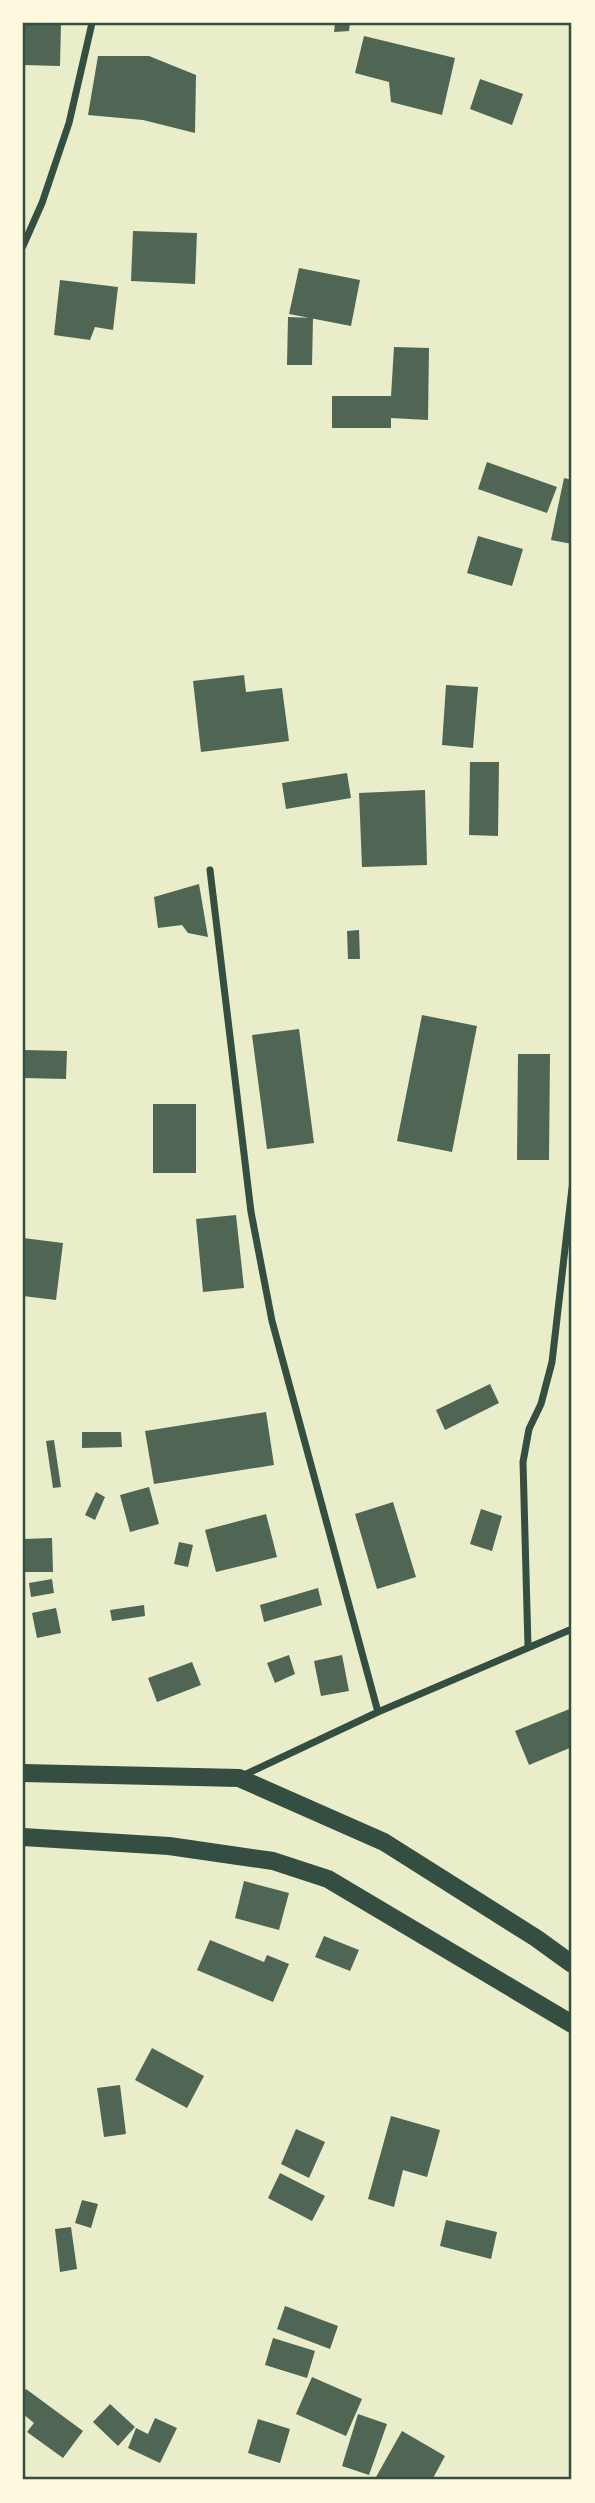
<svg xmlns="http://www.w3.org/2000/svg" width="595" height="2503" font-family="Figtree,sans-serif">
	<rect width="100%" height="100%" fill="#e9edc9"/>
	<path fill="#4f6655" d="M 23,23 L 61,23 L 60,66 L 23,65 Z
		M 335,23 L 350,23 L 349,31 L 334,32 Z
		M 364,36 L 455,58 L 442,115 L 391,102 L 389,82 L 355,73 Z
		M 98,56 L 149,56 L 196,75 L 195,133 L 143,120 L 88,115 Z
		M 480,79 L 523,94 L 512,125 L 470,109 Z
		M 133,231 L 197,233 L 195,284 L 131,281 Z
		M 299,268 L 360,280 L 351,326 L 289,314 Z
		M 60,280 L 118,287 L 113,330 L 95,327 L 90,340 L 54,335 Z
		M 288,317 L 313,318 L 312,365 L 287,365 Z
		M 394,347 L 429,348 L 428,420 L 391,418 L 391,428 L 332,428 L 332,396 L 391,396 Z
		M 487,462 L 557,487 L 547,513 L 478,489 Z
		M 564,478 L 572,480 L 572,544 L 551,540 Z
		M 478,536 L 523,549 L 512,586 L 467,573 Z
		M 244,675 L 246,692 L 282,688 L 289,741 L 201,752 L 193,681 Z
		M 446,685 L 478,687 L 473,748 L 442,745 Z
		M 470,762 L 499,762 L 498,836 L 469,835 Z
		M 347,773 L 351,798 L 286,809 L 282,783 Z
		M 425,790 L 427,865 L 362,867 L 359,793 Z
		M 199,884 L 208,937 L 188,933 L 182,925 L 158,928 L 154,897 Z
		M 359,930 L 360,959 L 348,959 L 347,931 Z
		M 422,1015 L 477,1026 L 452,1152 L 397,1141 Z
		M 299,1029 L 314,1143 L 267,1149 L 252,1035 Z
		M 23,1050 L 67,1051 L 66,1079 L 23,1078 Z
		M 518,1054 L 550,1054 L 549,1160 L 517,1160 Z
		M 153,1104 L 196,1104 L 196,1173 L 153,1173 Z
		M 236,1215 L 244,1288 L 203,1292 L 196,1219 Z
		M 23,1238 L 63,1243 L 56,1300 L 23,1296 Z
		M 490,1384 L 499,1403 L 445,1430 L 436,1410 Z
		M 266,1412 L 274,1465 L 154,1484 L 145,1431 Z
		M 82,1432 L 121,1432 L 122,1447 L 82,1448 Z
		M 54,1440 L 61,1487 L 53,1488 L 46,1441 Z
		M 149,1487 L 159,1524 L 130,1532 L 120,1495 Z
		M 96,1492 L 105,1497 L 95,1520 L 85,1515 Z
		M 393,1502 L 416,1577 L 377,1589 L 355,1514 Z
		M 481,1509 L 502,1516 L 492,1551 L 470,1544 Z
		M 266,1514 L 277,1557 L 216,1572 L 205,1530 Z
		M 52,1538 L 53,1572 L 23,1572 L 23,1539 Z
		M 179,1542 L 193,1545 L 188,1567 L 174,1564 Z
		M 52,1579 L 54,1593 L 31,1597 L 29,1583 Z
		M 318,1588 L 322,1605 L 264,1622 L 260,1605 Z
		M 144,1605 L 145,1616 L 112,1621 L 110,1610 Z
		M 56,1608 L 61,1633 L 37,1638 L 32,1613 Z
		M 289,1655 L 295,1674 L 275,1683 L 267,1663 Z
		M 342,1655 L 349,1691 L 321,1696 L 314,1661 Z
		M 192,1662 L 201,1685 L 157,1702 L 148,1678 Z
		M 572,1708 L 572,1747 L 529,1765 L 515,1731 Z
		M 244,1881 L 289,1893 L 279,1930 L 235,1918 Z
		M 324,1936 L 359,1950 L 350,1971 L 315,1957 Z
		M 210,1940 L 264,1962 L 267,1955 L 289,1964 L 273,2002 L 197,1970 Z
		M 152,2048 L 204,2076 L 187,2108 L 135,2080 Z
		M 120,2085 L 126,2134 L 104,2137 L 97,2088 Z
		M 391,2116 L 440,2130 L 427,2177 L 403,2170 L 394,2207 L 368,2199 Z
		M 296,2129 L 325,2142 L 309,2178 L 281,2164 Z
		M 280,2173 L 325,2196 L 312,2221 L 268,2198 Z
		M 82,2200 L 98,2204 L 91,2228 L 75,2223 Z
		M 446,2220 L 497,2232 L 491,2259 L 440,2246 Z
		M 71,2227 L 77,2269 L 60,2272 L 55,2229 Z
		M 285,2306 L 338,2326 L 330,2349 L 277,2329 Z
		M 273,2338 L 315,2351 L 307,2378 L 265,2365 Z
		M 312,2377 L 362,2399 L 346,2436 L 296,2414 Z
		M 26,2389 L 83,2431 L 63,2458 L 27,2432 L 34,2423 L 23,2414 L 23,2394 Z
		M 110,2404 L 135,2427 L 118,2446 L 93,2422 Z
		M 358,2414 L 387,2424 L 369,2475 L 342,2466 Z
		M 155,2418 L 177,2428 L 160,2463 L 128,2448 L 136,2428 L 148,2434 Z
		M 258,2419 L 290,2429 L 280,2463 L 248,2453 Z
		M 402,2431 L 445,2456 L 432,2480 L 381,2480 L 376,2477 Z"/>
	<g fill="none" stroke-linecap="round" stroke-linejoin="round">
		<path stroke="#344e41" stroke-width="7" d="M 23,246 L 42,203 L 69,123 L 92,23
			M 210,870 L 251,1212 L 272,1321 L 378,1712
			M 528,1647 L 523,1462 L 529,1429 L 541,1404 L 552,1362 L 572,1188
			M 242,1776 L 378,1712 L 572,1629"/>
		<path stroke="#344e41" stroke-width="18" d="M 23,1773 L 239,1778 L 384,1842 L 536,1938 L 572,1964
			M 23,1837 L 169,1846 L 273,1861 L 328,1879 L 572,2024"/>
	</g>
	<rect width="595" height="2503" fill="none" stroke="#fefae0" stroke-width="49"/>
	<rect x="24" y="24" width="546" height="2454" fill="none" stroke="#344e41" stroke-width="2.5"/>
</svg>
